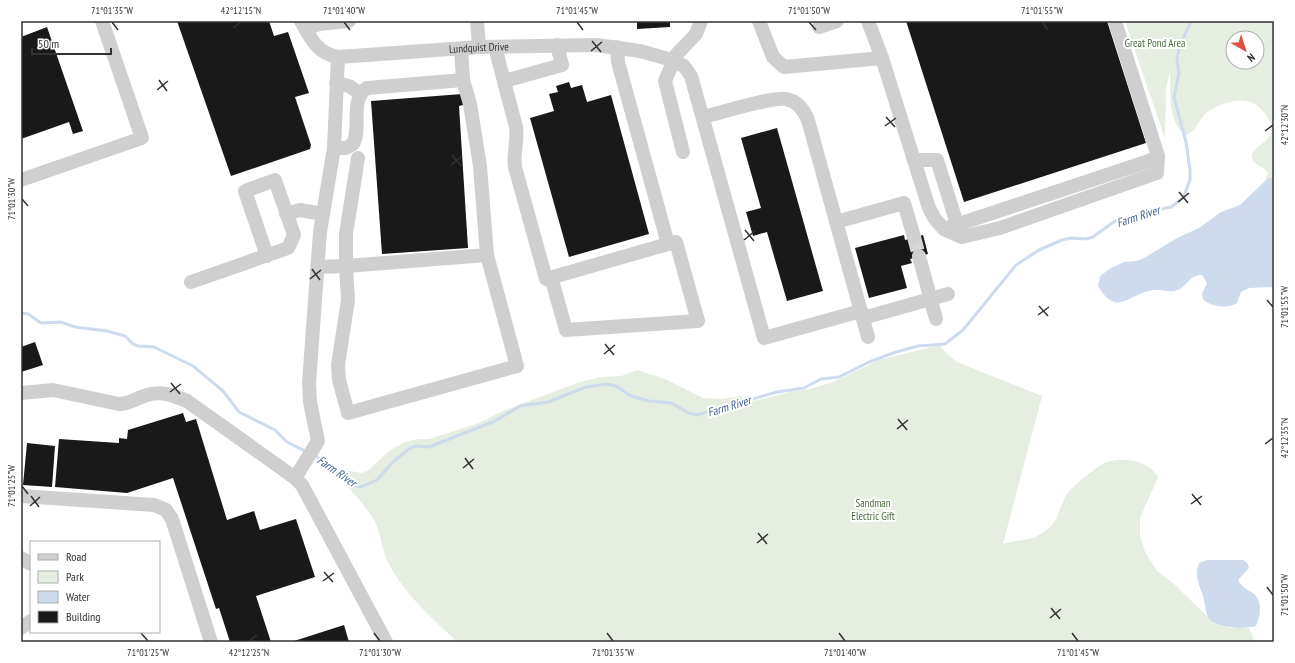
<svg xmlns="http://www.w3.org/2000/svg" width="1295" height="663" font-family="'PT Sans Narrow',sans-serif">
	<rect width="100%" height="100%" fill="#fff"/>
	<path fill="#e5eee1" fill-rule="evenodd" d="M 1125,21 L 1274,21 L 1274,176 L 1265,181 L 1268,173 C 1264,166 1252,165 1252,157 C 1252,146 1270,143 1271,131 C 1272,126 1270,121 1267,117 C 1257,99 1241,98 1222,104 C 1216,107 1209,110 1204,115 C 1198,122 1196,131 1186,135 C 1167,123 1171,91 1170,72 L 1166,88 L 1165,139 ZM 1233,38 L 1257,38 L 1257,62 L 1233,62 Z
		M 939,345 L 947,354 L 957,362 L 1042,396 L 1003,544 C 1023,538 1032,543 1050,527 C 1059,519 1060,504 1067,494 C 1072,487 1099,464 1107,462 C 1125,457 1148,460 1158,477 L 1140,518 L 1140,535 L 1145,552 L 1157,571 L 1172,582 L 1215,624 L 1230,628 L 1240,626 L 1249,628 L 1255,642 L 458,642 C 434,621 403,592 389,564 C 381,550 382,534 374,520 C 366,505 351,493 341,476 L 345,470 L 361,473 L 369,470 L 389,451 L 403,443 L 417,439 L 429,439 L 479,423 L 503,411 L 577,383 L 600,377 L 621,376 L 637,370 L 665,379 L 703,398 L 722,399 L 741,396 L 750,402 L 794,391 L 809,389 L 833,382 L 879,360 Z"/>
	<path fill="#cedbec" d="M 1274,176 L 1274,287 L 1249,288 L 1241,292 L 1237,303 C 1228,309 1210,307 1203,299 L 1202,294 L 1207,283 L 1202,275 C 1191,274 1188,284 1180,289 C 1170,294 1163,289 1153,290 C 1128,294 1117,318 1098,286 L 1100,276 L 1111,268 L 1124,262 L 1137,261 L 1144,258 L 1177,238 L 1199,228 L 1221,212 L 1240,205 L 1265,181 Z
		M 1207,560 L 1243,560 L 1248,564 L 1249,568 L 1238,580 C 1242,589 1249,589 1255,595 C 1263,603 1260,616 1256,626 C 1245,629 1214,629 1208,617 C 1205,610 1205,603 1203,596 C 1199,583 1194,576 1199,563 Z"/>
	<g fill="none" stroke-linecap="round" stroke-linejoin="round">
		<path stroke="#cedbec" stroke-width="3" d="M 21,313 L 28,314 L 41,323 L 61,322 L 75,327 L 107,331 L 125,336 L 133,344 L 138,346 L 154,347 L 193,366 L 223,391 L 239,412 L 275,430 L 287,442 L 307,452
			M 314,455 L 339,472 L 355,486 L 361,487 L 377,480 L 393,462 L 410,448 L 416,446 L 429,447 L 495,421 L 520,406 L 548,402 L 586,387 L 607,384 L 616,386 L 631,396 L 649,401 L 671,403 L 689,413 L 697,415 L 777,392 L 804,388 L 821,379 L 839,377 L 869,362 L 896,352 L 918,346 L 945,344 L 963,330 L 1016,265 L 1039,250 L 1062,240 L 1071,238 L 1086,239 L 1093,237 L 1115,221 L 1150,211 L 1171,207 L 1183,198 L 1190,180 L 1190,170 L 1186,142 L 1174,97 L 1179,73 L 1177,60 L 1179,48 L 1191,21"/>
	</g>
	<path fill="#191919" d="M 177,21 L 269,21 L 274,36 L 288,32 L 309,93 L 295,97 L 311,145 L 310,149 L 231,176 Z
		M 637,21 L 670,21 L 670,27 L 637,29 Z
		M 906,21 L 1107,21 L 1146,143 L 964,202 Z
		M 47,27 L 83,131 L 73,134 L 69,122 L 21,139 L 21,37 Z
		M 569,82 L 571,88 L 582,85 L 587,102 L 611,95 L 649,234 L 569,257 L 530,118 L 554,111 L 549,94 L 558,92 L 556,86 Z
		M 462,94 L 463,105 L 459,106 L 468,248 L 382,254 L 371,101 Z
		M 777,128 L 823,291 L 787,301 L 767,232 L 753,236 L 746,212 L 761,208 L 741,138 Z
		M 904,235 L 905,240 L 923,235 L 928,254 L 910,259 L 912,263 L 901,266 L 907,288 L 869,298 L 855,248 Z
		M 35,342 L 43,365 L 21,372 L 21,347 Z
		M 183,413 L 186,422 L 196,419 L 227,520 L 254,511 L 260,530 L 296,519 L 315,577 L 256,596 L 271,642 L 230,642 L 219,608 L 216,609 L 173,478 L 127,493 L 55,487 L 59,439 L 119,443 L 119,438 L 127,439 L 128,430 Z
		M 27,443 L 55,446 L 52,487 L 23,485 Z
		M 344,625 L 349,642 L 291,642 Z"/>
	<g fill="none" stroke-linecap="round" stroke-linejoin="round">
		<path stroke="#d6d6d6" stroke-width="14" stroke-dasharray="14 7" stroke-linecap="butt" d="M 914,237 L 919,256"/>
		<g stroke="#cfcfcf" stroke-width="14">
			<path id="s1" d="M 301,21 C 310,38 317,53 338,57 L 479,47 L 596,45 L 640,51 L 665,58 L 684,66 L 691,76 L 764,338 L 861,311"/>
			<path d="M 477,21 L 479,47"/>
			<path d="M 759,21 L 773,57 L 784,67 L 882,58 L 929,208 L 935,219 L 944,229 L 1149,161 L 1158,156 L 1115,21"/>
			<path d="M 868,21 L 882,58"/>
			<path d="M 819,27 L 837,21"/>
			<path d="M 306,29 L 319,24 L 349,21"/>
			<path d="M 495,47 L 516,127 C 518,141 513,153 515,167 L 546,279 L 668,244 L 618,62 L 617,47"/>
			<path d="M 461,49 L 463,80 L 470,104 L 480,166 L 487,255 L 517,366 L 348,413 L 339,380 L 338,365 L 348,300 L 346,266 L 487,255"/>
			<path d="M 504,81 L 562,65 L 557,45"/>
			<path d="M 336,83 L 349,86 L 361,94"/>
			<path d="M 703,117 C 720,113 770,97 786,99 C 797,101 804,110 808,120 L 868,337"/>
			<path d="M 334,148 L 346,148 L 353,144 C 362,128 349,99 367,88 L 463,80"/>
			<path d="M 683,152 L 665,81 L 676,55 L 696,34 L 701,21"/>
			<path d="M 914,160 L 937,160 L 957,224"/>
			<path d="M 21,180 L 142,138 L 102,21"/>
			<path d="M 286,214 L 300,210 L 323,214"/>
			<path d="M 836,222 L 904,203 L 914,237"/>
			<path d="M 944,229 L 962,237 L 1000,228 L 1157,173 L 1158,156"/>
			<path d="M 919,256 L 936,319"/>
			<path d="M 318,267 L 346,266 L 346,234 L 358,158"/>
			<path d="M 551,277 L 566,330 L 698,321 L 676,242 L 668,244"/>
			<path d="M 191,282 L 288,248 L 294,235 L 275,180 L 245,191 L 267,256"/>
			<path d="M 863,318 L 948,294"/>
			<path d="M 21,393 L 53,390 L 119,404 C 129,404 135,399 144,396 C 160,390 173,395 187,401 L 295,478 L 302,485 L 386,642"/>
			<path d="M 295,478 L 318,441 L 310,402 L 309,383 L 320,232 L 334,148 L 338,57"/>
			<path d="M 21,496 L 154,505 L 166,510 L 172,519 L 211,642"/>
			<path d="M 21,558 L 31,564"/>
			<path d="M 21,628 L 31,621"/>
		</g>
	</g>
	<path fill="none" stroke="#323232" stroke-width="1.5" d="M 112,22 L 118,30M 344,22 L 350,30M 577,22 L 583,30M 809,22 L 816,30M 1042,22 L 1048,30M 233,28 L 241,22M 592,41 L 601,52M 591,51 L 602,42M 159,80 L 167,91M 157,90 L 168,81M 886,117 L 895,127M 885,126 L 896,118M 1265,131 L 1273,125M 452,155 L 461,166M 451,165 L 462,156M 1179,192 L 1188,203M 22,199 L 28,206M 1178,202 L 1189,193M 745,230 L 754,241M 744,240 L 755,231M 312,269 L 320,280M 310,279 L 321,270M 1267,300 L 1273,307M 1039,306 L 1048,316M 1038,315 L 1049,307M 605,344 L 614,355M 604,354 L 615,345M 171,383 L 180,394M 170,392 L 181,384M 898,419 L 907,430M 897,429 L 908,420M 1265,444 L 1273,438M 465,458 L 473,469M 463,468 L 474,459M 22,486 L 28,494M 1192,494 L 1201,505M 31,496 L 39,507M 1191,504 L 1202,496M 30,506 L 40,497M 758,533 L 767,544M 757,543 L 768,534M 324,572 L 333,582M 323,581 L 334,573M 1267,587 L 1273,595M 1051,608 L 1060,619M 1050,618 L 1061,609M 141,633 L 148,641M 374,633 L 380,641M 607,633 L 613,641M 839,633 L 845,641M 1072,633 L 1078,641M 249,641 L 257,635"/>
	<g text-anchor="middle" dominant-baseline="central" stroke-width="4" stroke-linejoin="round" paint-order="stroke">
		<g font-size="11" fill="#4d6d40" stroke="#fff">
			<text x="1155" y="43">Great Pond Area</text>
			<text x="873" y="503">Sandman<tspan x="873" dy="13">Electric Gift</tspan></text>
		</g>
		<g font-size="11" fill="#323232" stroke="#fff">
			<text stroke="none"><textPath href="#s1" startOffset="195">Lundquist Drive</textPath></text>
		</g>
		<g font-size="12" font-style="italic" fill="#416492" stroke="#fff">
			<text transform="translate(1138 216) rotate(-18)">Farm River</text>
			<text transform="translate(729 406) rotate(-17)">Farm River</text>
			<text transform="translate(337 471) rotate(35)">Farm River</text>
		</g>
	</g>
	<rect width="1295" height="663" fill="none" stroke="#ffffff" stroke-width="44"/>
	<rect x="30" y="541" width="130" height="92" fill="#ffffff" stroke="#adadad"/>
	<rect x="38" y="554" width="20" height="6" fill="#cfcfcf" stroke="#adadad"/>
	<text x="66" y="561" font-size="12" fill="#323232">Road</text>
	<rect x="38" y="571" width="20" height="12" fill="#e5eee1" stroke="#adadad"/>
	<text x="66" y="581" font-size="12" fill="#323232">Park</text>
	<rect x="38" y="591" width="20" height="12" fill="#cedbec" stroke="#adadad"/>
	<text x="66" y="601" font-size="12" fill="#323232">Water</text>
	<rect x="38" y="611" width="20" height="12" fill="#191919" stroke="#adadad"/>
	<text x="66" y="621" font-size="12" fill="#323232">Building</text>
	<g transform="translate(1245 50) rotate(141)"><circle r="19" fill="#ffffff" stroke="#adadad"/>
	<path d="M0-3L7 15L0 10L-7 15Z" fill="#df4f3d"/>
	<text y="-6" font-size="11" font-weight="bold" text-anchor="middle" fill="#323232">N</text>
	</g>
	<path d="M32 48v6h79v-6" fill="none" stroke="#323232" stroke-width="2"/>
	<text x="38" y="48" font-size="12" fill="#323232" stroke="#ffffff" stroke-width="3" paint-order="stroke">50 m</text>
	<rect x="22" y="22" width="1251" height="619" fill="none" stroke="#323232" stroke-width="1.5"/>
	<g font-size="10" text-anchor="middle" fill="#323232">
		<text x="112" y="14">71°01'35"W</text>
		<text x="241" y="14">42°12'15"N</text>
		<text x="344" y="14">71°01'40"W</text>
		<text x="577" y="14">71°01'45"W</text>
		<text x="809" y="14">71°01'50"W</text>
		<text x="1042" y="14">71°01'55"W</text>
		<text transform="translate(1284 125) rotate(-90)" y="4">42°12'30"N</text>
		<text transform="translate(11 199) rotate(-90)" y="4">71°01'30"W</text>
		<text transform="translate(1284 307) rotate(-90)" y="4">71°01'55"W</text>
		<text transform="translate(1284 438) rotate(-90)" y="4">42°12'35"N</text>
		<text transform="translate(11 486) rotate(-90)" y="4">71°01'25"W</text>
		<text transform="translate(1284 595) rotate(-90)" y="4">71°01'50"W</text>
		<text x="148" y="656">71°01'25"W</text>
		<text x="249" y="656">42°12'25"N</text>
		<text x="380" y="656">71°01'30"W</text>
		<text x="613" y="656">71°01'35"W</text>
		<text x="845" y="656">71°01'40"W</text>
		<text x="1078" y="656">71°01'45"W</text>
	</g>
</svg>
